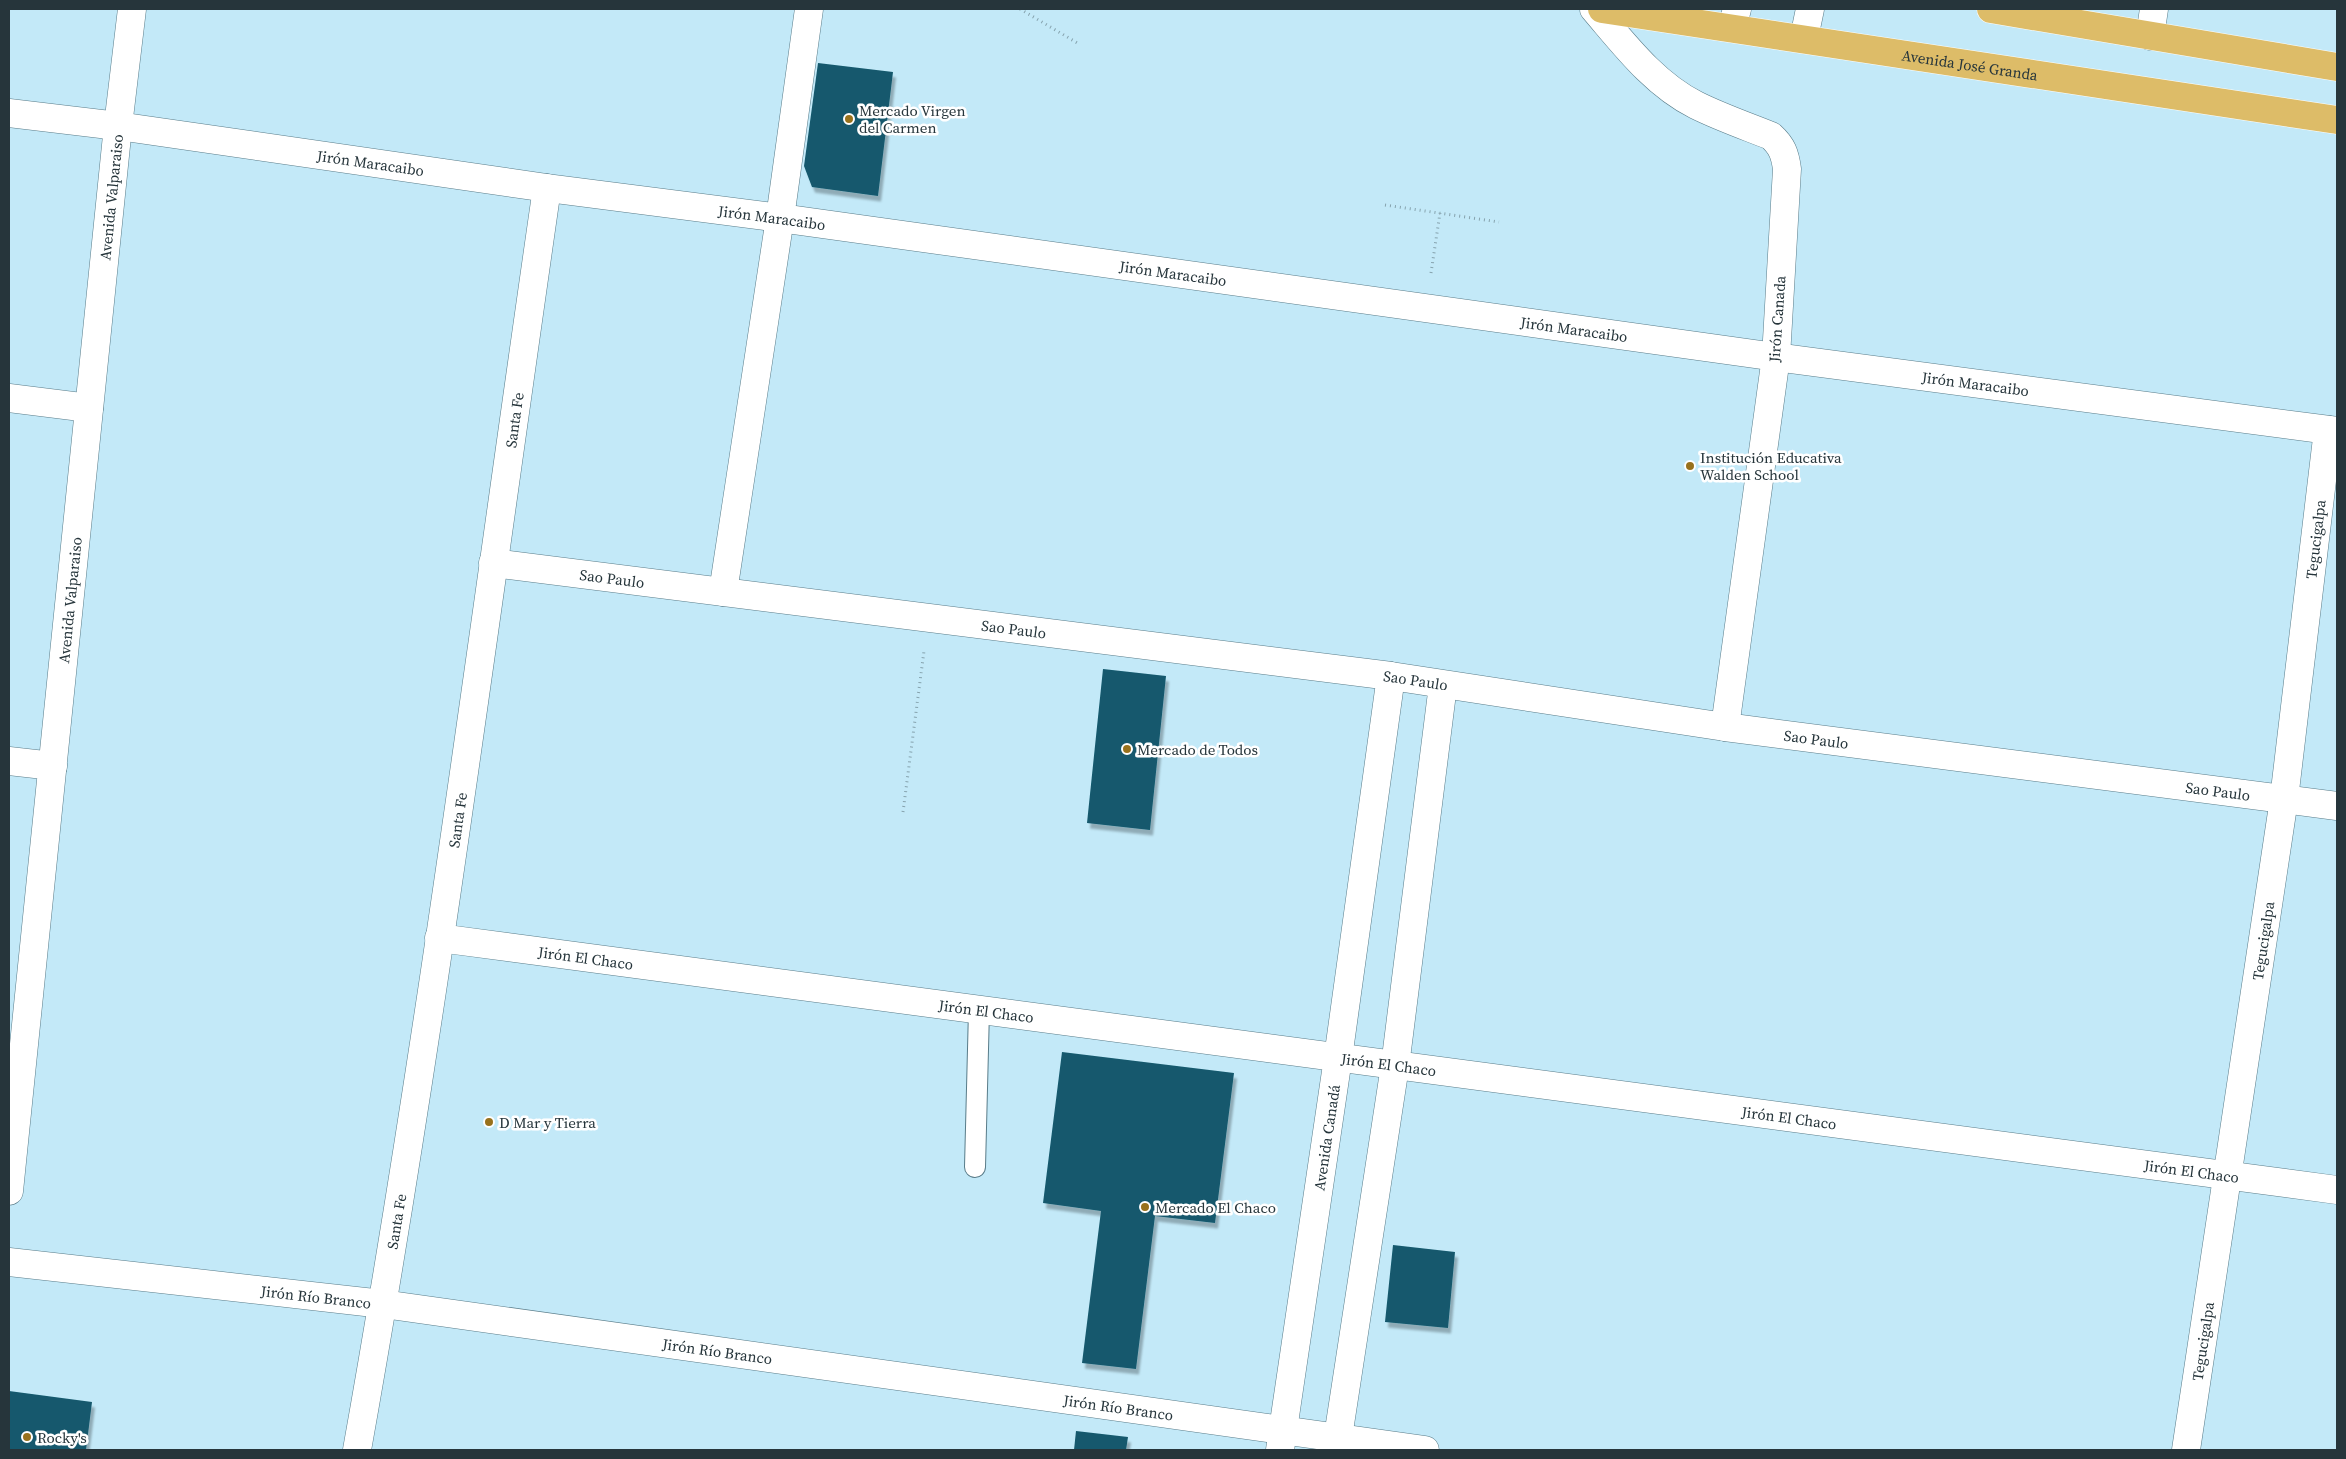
<svg xmlns="http://www.w3.org/2000/svg" width="2346" height="1459" font-family="'Source Serif 4',serif">
	<defs>
		<filter id="shadow"><feDropShadow dx="3" dy="5.5" stdDeviation="1" flood-color="#0004"/></filter>
	</defs>
	<rect width="100%" height="100%" fill="#c3e9f8"/>
	<path fill="#14596d" filter="url(#shadow)" d="M 818,63 L 893,72 L 878,196 L 812,187 L 804,166 Z
		M 1103,669 L 1166,676 L 1150,830 L 1087,823 Z
		M 1062,1052 L 1234,1073 L 1215,1223 L 1155,1216 L 1136,1369 L 1082,1363 L 1101,1211 L 1043,1203 Z
		M 1393,1245 L 1455,1252 L 1448,1328 L 1385,1322 Z
		M 9,1391 L 92,1402 L 86,1450 L 9,1450 Z
		M 1076,1431 L 1128,1437 L 1126,1450 L 1074,1450 Z"/>
	<g fill="none" stroke-linecap="round" stroke-linejoin="round">
		<g stroke="#597c89" stroke-width="22">
			<path id="service" d="M 975,1167 L 979,1010"/>
		</g>
		<g stroke="#597c89" stroke-width="29">
			<g id="minor">
				<path d="M 1594,9 C 1624,44 1654,84 1696,105 C 1720,117 1746,126 1771,136 C 1782,146 1785,154 1787,169 L 1776,357 L 1725,727"/>
				<path d="M 2150,36 L 2154,9"/>
				<path id="s1" d="M 9,113 L 118,126 L 547,188 L 780,218 L 1776,357 L 2337,431"/>
				<path d="M 9,398 L 89,408"/>
				<path id="s2" d="M 493,563 L 1391,676 L 1725,727 L 2337,806"/>
				<path d="M 723,592 L 780,218 L 809,9"/>
				<path d="M 9,761 L 53,766"/>
				<path id="s3" d="M 439,938 L 2337,1190"/>
				<path id="s4" d="M 9,1191 L 118,126 L 132,9"/>
				<path id="s5" d="M 9,1262 L 383,1304 L 1425,1450"/>
				<path id="s6" d="M 357,1450 C 432,1031 486,609 547,188"/>
				<path id="s7" d="M 1280,1450 L 1338,1058 L 1391,676"/>
				<path d="M 1336,1450 L 1395,1066 L 1443,685"/>
				<path id="s8" d="M 2186,1450 L 2284,799 L 2328,430"/>
			</g>
		</g>
		<g stroke="#597c89" stroke-width="29">
			<path id="tertiary" d="M 1732,27 L 1737,9
				M 1804,38 L 1810,9"/>
		</g>
		<g stroke="#fff" stroke-width="29">
			<g id="primary">
				<path id="s9" d="M 1602,9 L 2337,120"/>
				<path d="M 1991,9 L 2337,67"/>
			</g>
		</g>
		<path stroke="#86a3ae" stroke-width="3" stroke-dasharray="1 4" stroke-linecap="butt" d="M 1020,9 L 1079,44
			M 1385,205 L 1499,222
			M 1431,273 L 1440,213
			M 903,812 L 924,651"/>
		<use href="#service" stroke="#fff" stroke-width="20"/>
		<use href="#minor" stroke="#fff" stroke-width="28"/>
		<use href="#tertiary" stroke="#fff" stroke-width="28"/>
		<use href="#primary" stroke="#ddbc68" stroke-width="28"/>
	</g>
	<g fill="#98711c" stroke="#fff" stroke-width="2">
		<circle cx="849" cy="119" r="5"/>
		<circle cx="1690" cy="466" r="5"/>
		<circle cx="1127" cy="749" r="5"/>
		<circle cx="489" cy="1122" r="5"/>
		<circle cx="1145" cy="1207" r="5"/>
		<circle cx="27" cy="1437" r="5"/>
	</g>
	<g text-anchor="middle" dominant-baseline="central" stroke-width="5" stroke-linejoin="round" paint-order="stroke">
		<g font-size="15" fill="#26353b" stroke="#fff">
			<text stroke="none"><textPath href="#s9" startOffset="372">Avenida José Granda</textPath></text>
			<text stroke="none"><textPath href="#s1" startOffset="365">Jirón Maracaibo</textPath></text>
			<text stroke="none"><textPath href="#s4" startOffset="999">Avenida Valparaiso</textPath></text>
			<text stroke="none"><textPath href="#s1" startOffset="770">Jirón Maracaibo</textPath></text>
			<text stroke="none"><textPath href="#s1" startOffset="1175">Jirón Maracaibo</textPath></text>
			<text transform="translate(1777 319) rotate(-86)">Jirón Canada</text>
			<text stroke="none"><textPath href="#s1" startOffset="1580">Jirón Maracaibo</textPath></text>
			<text stroke="none"><textPath href="#s1" startOffset="1985">Jirón Maracaibo</textPath></text>
			<text stroke="none"><textPath href="#s6" startOffset="1042">Santa Fe</textPath></text>
			<text stroke="none"><textPath href="#s8" startOffset="920">Tegucigalpa</textPath></text>
			<text stroke="none"><textPath href="#s2" startOffset="120">Sao Paulo</textPath></text>
			<text stroke="none"><textPath href="#s4" startOffset="594">Avenida Valparaiso</textPath></text>
			<text stroke="none"><textPath href="#s2" startOffset="525">Sao Paulo</textPath></text>
			<text stroke="none"><textPath href="#s2" startOffset="930">Sao Paulo</textPath></text>
			<text stroke="none"><textPath href="#s2" startOffset="1335">Sao Paulo</textPath></text>
			<text stroke="none"><textPath href="#s2" startOffset="1740">Sao Paulo</textPath></text>
			<text stroke="none"><textPath href="#s6" startOffset="638">Santa Fe</textPath></text>
			<text stroke="none"><textPath href="#s8" startOffset="515">Tegucigalpa</textPath></text>
			<text stroke="none"><textPath href="#s3" startOffset="148">Jirón El Chaco</textPath></text>
			<text stroke="none"><textPath href="#s3" startOffset="552">Jirón El Chaco</textPath></text>
			<text stroke="none"><textPath href="#s3" startOffset="958">Jirón El Chaco</textPath></text>
			<text stroke="none"><textPath href="#s3" startOffset="1362">Jirón El Chaco</textPath></text>
			<text stroke="none"><textPath href="#s7" startOffset="316">Avenida Canadá</textPath></text>
			<text stroke="none"><textPath href="#s3" startOffset="1768">Jirón El Chaco</textPath></text>
			<text stroke="none"><textPath href="#s6" startOffset="232">Santa Fe</textPath></text>
			<text stroke="none"><textPath href="#s5" startOffset="309">Jirón Río Branco</textPath></text>
			<text stroke="none"><textPath href="#s8" startOffset="110">Tegucigalpa</textPath></text>
			<text stroke="none"><textPath href="#s5" startOffset="714">Jirón Río Branco</textPath></text>
			<text stroke="none"><textPath href="#s5" startOffset="1119">Jirón Río Branco</textPath></text>
		</g>
		<g font-size="15" fill="#26353b" stroke="#fff" text-anchor="start">
			<text x="859" y="110">Mercado Virgen<tspan x="859" dy="17">del Carmen</tspan></text>
			<text x="1700" y="457">Institución Educativa<tspan x="1700" dy="17">Walden School</tspan></text>
			<text x="1137" y="749">Mercado de Todos</text>
			<text x="499" y="1122">D Mar y Tierra</text>
			<text x="1155" y="1207">Mercado El Chaco</text>
			<text x="37" y="1437">Rocky's</text>
		</g>
	</g>
	<rect width="2346" height="1459" fill="none" stroke="#26353b" stroke-width="20"/>
</svg>
